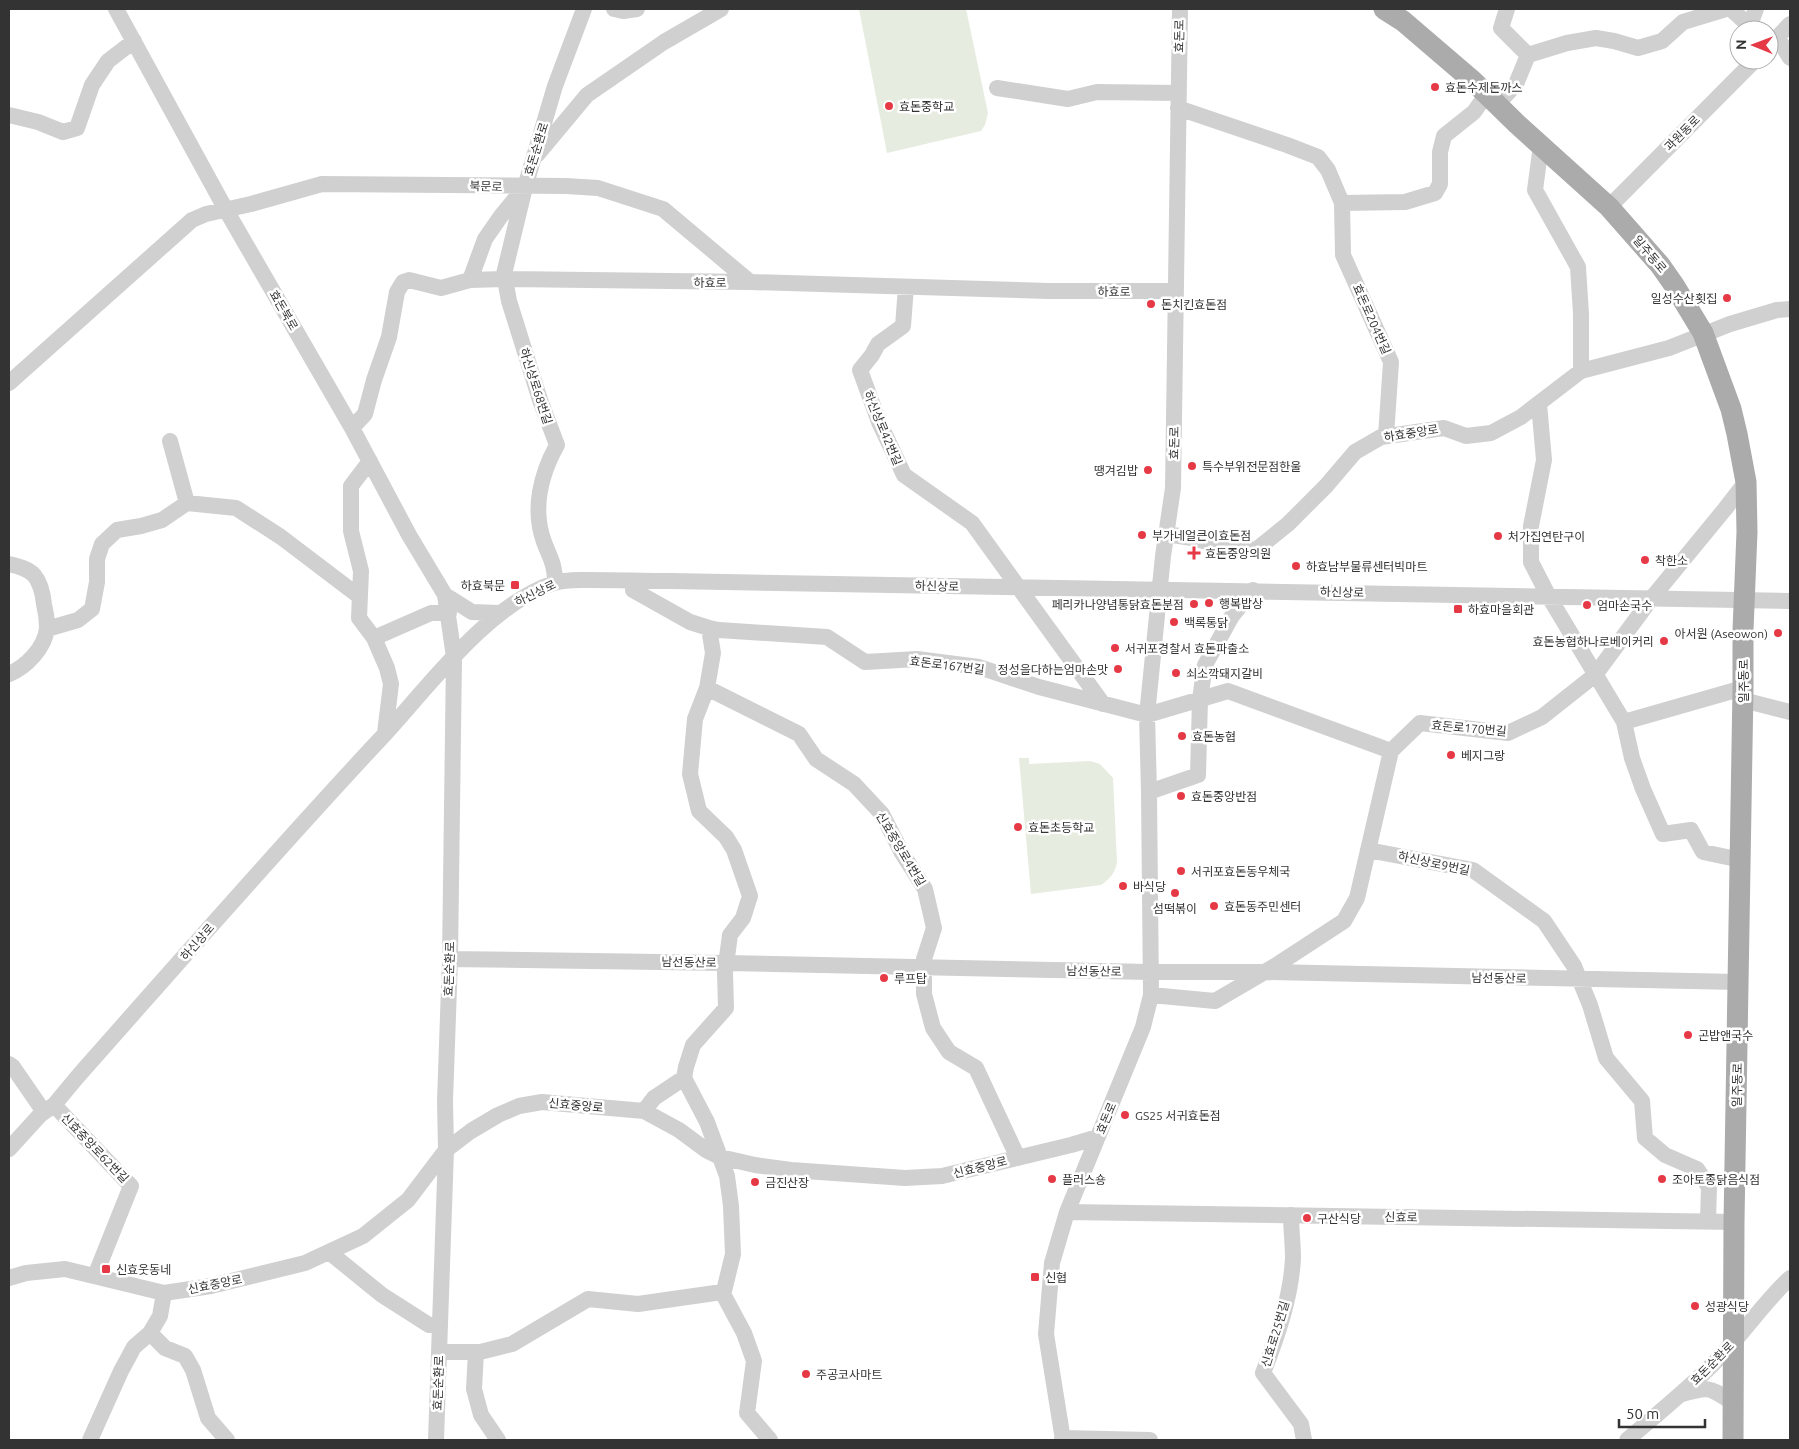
<svg xmlns="http://www.w3.org/2000/svg" width="1799" height="1449" font-family="Ubuntu,'Noto Sans KR',sans-serif">
	<rect width="100%" height="100%" fill="#fff"/>
	<path fill="#e6ecdf" d="M 859,9 L 966,9 L 988,113 L 985,125 L 981,131 L 887,153 Z
		M 1019,758 L 1029,758 L 1029,764 L 1090,761 L 1100,764 L 1113,778 L 1117,862 C 1115,873 1111,878 1101,885 L 1031,894 Z"/>
	<g fill="none" stroke-linecap="round" stroke-linejoin="round">
		<path stroke="#d0d0d0" stroke-width="16" d="M 116,9 L 226,210 L 352,428 L 409,535 L 445,595 L 454,657 L 450,959 L 445,1101 L 446,1150 L 436,1440
			M 614,9 L 623,11 L 637,9
			M 1507,9 L 1501,28 L 1528,55
			M 1731,9 L 1754,30
			M 1750,25 L 1756,9
			M 1778,38 L 1790,58
			M 1769,46 L 1790,24
			M 997,88 L 1068,99 L 1097,92 L 1178,93
			M 1497,105 L 1516,84 L 1528,55 L 1567,43 L 1596,38 L 1614,41 L 1638,48 L 1662,41 L 1683,22 L 1726,9
			M 1178,108 L 1287,145 L 1318,157 L 1328,170 L 1342,203 L 1343,255 L 1391,362 L 1386,436
			M 9,115 L 38,122 L 63,132 L 77,128 L 92,85 L 108,61 L 134,41
			M 1541,145 L 1535,190 L 1578,267 L 1581,314 L 1581,371
			M 537,155 L 587,95 L 664,42 L 721,9
			M 525,187 L 504,274 L 509,301 L 540,400 L 557,445 C 541,474 532,509 544,542 C 550,558 555,564 555,582
			M 1342,203 L 1405,202 L 1435,193 L 1440,184 L 1440,152 L 1444,136 L 1474,112 L 1486,95
			M 1609,207 L 1755,60
			M 470,280 L 485,239 L 501,216 L 525,187 L 555,86 L 584,9
			M 906,287 L 903,326 L 878,344 L 872,355 L 860,370 L 879,422 L 904,475 L 972,523 L 1103,704
			M 9,383 L 192,220 L 206,214 L 251,204 L 322,184 L 566,186 L 598,188 L 663,209 L 750,282
			M 1539,404 L 1544,460 L 1531,526 L 1531,562 L 1549,597 L 1624,722 L 1632,758 L 1643,789 L 1663,834 L 1691,830 L 1703,852 L 1741,860
			M 352,428 L 365,414 L 374,380 L 389,337 L 397,292 L 403,282 L 409,280 L 441,288 L 470,280 L 505,279 L 750,282 L 1049,291 L 1176,291
			M 170,441 L 187,503
			M 370,461 L 351,486 L 351,531 L 361,571 L 359,618 L 374,638 L 387,668 L 391,684 L 385,733
			M 1166,534 L 1192,538 L 1242,551 L 1257,549 L 1288,524 L 1326,486 L 1355,452 L 1381,437 L 1444,428 L 1466,436 L 1491,433 L 1521,417 L 1581,371 L 1669,348 L 1730,324 L 1777,310 L 1790,309
			M 9,564 C 17,566 27,568 34,575 C 40,582 43,595 44,604 C 46,612 47,620 47,628 C 45,648 26,667 9,674
			M 633,581 L 633,590 L 690,622 L 709,628 L 719,630 L 827,637 L 865,662 L 917,659 L 979,667 L 1039,687 L 1147,715 L 1228,691 L 1391,751
			M 445,595 L 472,612 L 499,613
			M 47,629 L 78,620 L 92,609 L 97,582 L 97,559 L 102,544 L 117,530 L 141,526 L 162,520 L 187,503 L 236,508 L 281,537 L 360,597
			M 374,638 L 431,613 L 449,613
			M 707,688 L 799,734 L 816,759 L 854,784 L 882,814 L 902,853 L 925,889 L 934,928 L 924,959 L 924,994 L 933,1028 L 949,1052 L 976,1068 L 1018,1158
			M 1743,700 L 1790,712
			M 1624,722 L 1743,688
			M 1149,792 L 1198,775 L 1200,699 L 1205,665 L 1232,616 L 1253,590
			M 1368,850 L 1473,870 L 1544,921 L 1574,966 L 1590,1005 L 1606,1058 L 1642,1101 L 1645,1138 L 1665,1155 L 1697,1169 L 1709,1187 L 1708,1221
			M 450,959 L 726,963 L 1150,972 L 1265,972 L 1738,982
			M 1151,995 L 1215,1001 L 1275,966 L 1344,921 L 1357,898 L 1391,751 L 1420,723 L 1508,733 L 1542,717 L 1595,675 L 1651,599 L 1725,509 L 1746,482
			M 9,1064 L 13,1067 L 44,1112
			M 684,1078 L 707,1122 L 727,1176 L 731,1206 L 733,1254 L 723,1295
			M 54,1105 L 131,1186 L 95,1276
			M 644,1111 L 654,1098 L 684,1078 L 686,1067 L 693,1045 L 726,1008 L 725,972 L 730,935 L 743,918 L 750,896 L 734,850 L 726,837 L 699,811 L 690,774 L 695,719 L 707,688 L 713,653 L 709,628
			M 9,1149 L 40,1115 L 54,1105 L 79,1075 C 180,961 280,846 384,735 C 430,685 488,605 554,583 C 565,579 578,580 590,580 C 617,580 644,581 671,581 L 1790,601
			M 1067,1212 L 1734,1222
			M 1291,1215 C 1291,1229 1293,1244 1293,1258 C 1291,1298 1277,1337 1263,1373 L 1301,1424 L 1304,1440
			M 329,1252 L 382,1295 L 429,1325 L 439,1325
			M 9,1278 L 26,1273 L 65,1269 L 164,1293 L 211,1286 L 305,1263 L 363,1236 L 408,1200 L 446,1150 L 471,1131 L 498,1115 L 519,1106 L 542,1102 L 644,1111 L 679,1130 L 706,1150 L 720,1157 L 755,1165 L 791,1170 L 905,1178 L 942,1176 L 1071,1145 L 1098,1137
			M 150,1333 L 165,1348 L 185,1356 L 193,1370 L 208,1418 L 227,1440
			M 439,1352 L 480,1352 L 512,1344 L 588,1299 L 638,1304 L 722,1292 L 744,1333 L 754,1361 L 747,1413 L 770,1440
			M 476,1352 L 474,1389 L 481,1415 L 498,1440
			M 1682,1394 C 1710,1386 1709,1387 1733,1403
			M 1062,1438 L 1150,1440
			M 90,1440 L 121,1371 L 134,1347 L 150,1333 L 160,1316 L 164,1293
			M 1063,1440 L 1046,1334 L 1052,1263 L 1067,1212 L 1143,1027 L 1151,995 L 1149,792 L 1147,715 L 1163,556 L 1173,488 L 1180,9
			M 1627,1440 C 1656,1415 1686,1391 1713,1364 C 1741,1337 1762,1304 1790,1278"/>
		<path stroke="#ababab" stroke-width="21" d="M 1384,9 L 1403,21 L 1473,81 L 1517,124 L 1609,207 L 1660,265 L 1674,285 L 1703,333 L 1731,409 L 1737,434 L 1746,482 L 1747,532 L 1743,630 L 1743,688 L 1734,1222 L 1733,1440"/>
	</g>
	<g fill="#e63946" stroke="#fff" stroke-width="2">
		<circle cx="1435" cy="87" r="5"/>
		<circle cx="889" cy="106" r="5"/>
		<circle cx="1727" cy="298" r="5"/>
		<circle cx="1151" cy="304" r="5"/>
		<circle cx="1192" cy="466" r="5"/>
		<circle cx="1148" cy="470" r="5"/>
		<circle cx="1142" cy="535" r="5"/>
		<circle cx="1498" cy="536" r="5"/>
		<path d="M1191.5 545.5h5v5h5v5h-5v5h-5v-5h-5v-5h5z"/>
		<circle cx="1645" cy="560" r="5"/>
		<circle cx="1296" cy="566" r="5"/>
		<rect x="510" y="580" width="10" height="10" rx="2.5"/>
		<circle cx="1209" cy="603" r="5"/>
		<circle cx="1194" cy="604" r="5"/>
		<circle cx="1587" cy="605" r="5"/>
		<rect x="1453" y="604" width="10" height="10" rx="2.5"/>
		<circle cx="1174" cy="622" r="5"/>
		<circle cx="1778" cy="633" r="5"/>
		<circle cx="1664" cy="641" r="5"/>
		<circle cx="1115" cy="648" r="5"/>
		<circle cx="1118" cy="669" r="5"/>
		<circle cx="1176" cy="673" r="5"/>
		<circle cx="1182" cy="736" r="5"/>
		<circle cx="1451" cy="755" r="5"/>
		<circle cx="1181" cy="796" r="5"/>
		<circle cx="1018" cy="827" r="5"/>
		<circle cx="1181" cy="871" r="5"/>
		<circle cx="1123" cy="886" r="5"/>
		<circle cx="1175" cy="893" r="5"/>
		<circle cx="1214" cy="906" r="5"/>
		<circle cx="884" cy="978" r="5"/>
		<circle cx="1688" cy="1035" r="5"/>
		<circle cx="1125" cy="1115" r="5"/>
		<circle cx="1052" cy="1179" r="5"/>
		<circle cx="1662" cy="1179" r="5"/>
		<circle cx="755" cy="1182" r="5"/>
		<circle cx="1307" cy="1218" r="5"/>
		<rect x="101" y="1264" width="10" height="10" rx="2.5"/>
		<rect x="1030" y="1272" width="10" height="10" rx="2.5"/>
		<circle cx="1695" cy="1306" r="5"/>
		<circle cx="806" cy="1374" r="5"/>
	</g>
	<g text-anchor="middle" dominant-baseline="central" stroke-width="5" stroke-linejoin="round" paint-order="stroke">
		<g font-size="12" fill="#333" stroke="#fff">
			<text transform="translate(1179 36) rotate(-89)">효돈로</text>
			<text transform="translate(1682 133) rotate(-45)">과원동로</text>
			<text transform="translate(536 149) rotate(-73)">효돈순환로</text>
			<text transform="translate(486 186) rotate(2)">북문로</text>
			<text transform="translate(1650 254) rotate(50)">일주동로</text>
			<text x="710" y="282">하효로</text>
			<text x="1114" y="291">하효로</text>
			<text transform="translate(284 310) rotate(60)">효돈북로</text>
			<text transform="translate(1372 319) rotate(66)">효돈로204번길</text>
			<text transform="translate(536 386) rotate(72)">하신상로68번길</text>
			<text transform="translate(883 428) rotate(67)">하신상로42번길</text>
			<text transform="translate(1411 433) rotate(-9)">하효중앙로</text>
			<text transform="translate(1174 443) rotate(-89)">효돈로</text>
			<text transform="translate(937 586) rotate(1)">하신상로</text>
			<text transform="translate(1342 592) rotate(1)">하신상로</text>
			<text transform="translate(535 593) rotate(-26)">하신상로</text>
			<text transform="translate(947 665) rotate(7)">효돈로167번길</text>
			<text transform="translate(1743 681) rotate(-90)">일주동로</text>
			<text transform="translate(1469 728) rotate(5)">효돈로170번길</text>
			<text transform="translate(901 849) rotate(59)">신효중앙로4번길</text>
			<text transform="translate(1434 863) rotate(12)">하신상로9번길</text>
			<text transform="translate(197 942) rotate(-49)">하신상로</text>
			<text transform="translate(689 962) rotate(1)">남선동산로</text>
			<text transform="translate(449 969) rotate(-88)">효돈순환로</text>
			<text transform="translate(1094 971) rotate(1)">남선동산로</text>
			<text transform="translate(1499 978) rotate(1)">남선동산로</text>
			<text transform="translate(1737 1085) rotate(-89)">일주동로</text>
			<text transform="translate(576 1105) rotate(5)">신효중앙로</text>
			<text transform="translate(1106 1118) rotate(-67)">효돈로</text>
			<text transform="translate(95 1148) rotate(46)">신효중앙로62번길</text>
			<text transform="translate(980 1167) rotate(-14)">신효중앙로</text>
			<text transform="translate(1401 1217) rotate(1)">신효로</text>
			<text transform="translate(215 1284) rotate(-11)">신효중앙로</text>
			<text transform="translate(1275 1334) rotate(-73)">신효로25번길</text>
			<text transform="translate(1712 1363) rotate(-45)">효돈순환로</text>
			<text transform="translate(438 1383) rotate(-88)">효돈순환로</text>
		</g>
		<g font-size="12" fill="#333" stroke="#fff" text-anchor="start">
			<text x="1445" y="87">효돈수제돈까스</text>
			<text x="899" y="106">효돈중학교</text>
			<text x="1717" y="298" text-anchor="end">일성수산횟집</text>
			<text x="1161" y="304">돈치킨효돈점</text>
			<text x="1202" y="466">특수부위전문점한울</text>
			<text x="1138" y="470" text-anchor="end">땡겨김밥</text>
			<text x="1152" y="535">부가네얼큰이효돈점</text>
			<text x="1508" y="536">처가집연탄구이</text>
			<text x="1205" y="553">효돈중앙의원</text>
			<text x="1655" y="560">착한소</text>
			<text x="1306" y="566">하효남부물류센터빅마트</text>
			<text x="505" y="585" text-anchor="end">하효북문</text>
			<text x="1219" y="603">행복밥상</text>
			<text x="1184" y="604" text-anchor="end">페리카나양념통닭효돈분점</text>
			<text x="1597" y="605">엄마손국수</text>
			<text x="1468" y="609">하효마을회관</text>
			<text x="1184" y="622">백록통닭</text>
			<text x="1768" y="633" text-anchor="end">아서원 (Aseowon)</text>
			<text x="1654" y="641" text-anchor="end">효돈농협하나로베이커리</text>
			<text x="1125" y="648">서귀포경찰서 효돈파출소</text>
			<text x="1108" y="669" text-anchor="end">정성을다하는엄마손맛</text>
			<text x="1186" y="673">쇠소깍돼지갈비</text>
			<text x="1192" y="736">효돈농협</text>
			<text x="1461" y="755">베지그랑</text>
			<text x="1191" y="796">효돈중앙반점</text>
			<text x="1028" y="827">효돈초등학교</text>
			<text x="1191" y="871">서귀포효돈동우체국</text>
			<text x="1133" y="886">바식당</text>
			<text x="1224" y="906">효돈동주민센터</text>
			<text x="1175" y="908" text-anchor="middle">섬떡볶이</text>
			<text x="894" y="978">루프탑</text>
			<text x="1698" y="1035">곤밥앤국수</text>
			<text x="1135" y="1115">GS25 서귀효돈점</text>
			<text x="1062" y="1179">플러스숑</text>
			<text x="1672" y="1179">조아토종닭음식점</text>
			<text x="765" y="1182">금진산장</text>
			<text x="1317" y="1218">구산식당</text>
			<text x="116" y="1269">신효웃동네</text>
			<text x="1045" y="1277">신협</text>
			<text x="1705" y="1306">성광식당</text>
			<text x="816" y="1374">주공코사마트</text>
		</g>
	</g>
	<rect width="1799" height="1449" fill="none" stroke="#333333" stroke-width="20"/>
	<g transform="translate(1754 45) rotate(271)"><circle r="24" fill="#ffffff" stroke="#adadad"/>
	<path d="M0-4L9 19L0 12L-9 19Z" fill="#e63946"/>
	<text y="-8" font-size="14" font-weight="bold" text-anchor="middle" fill="#333333">N</text>
	</g>
	<path d="M1619 1419v8h86v-8" fill="none" stroke="#333333" stroke-width="2.5"/>
	<text x="1626" y="1419" font-size="15" fill="#333333" stroke="#ffffff" stroke-width="4" paint-order="stroke">50 m</text>
</svg>
